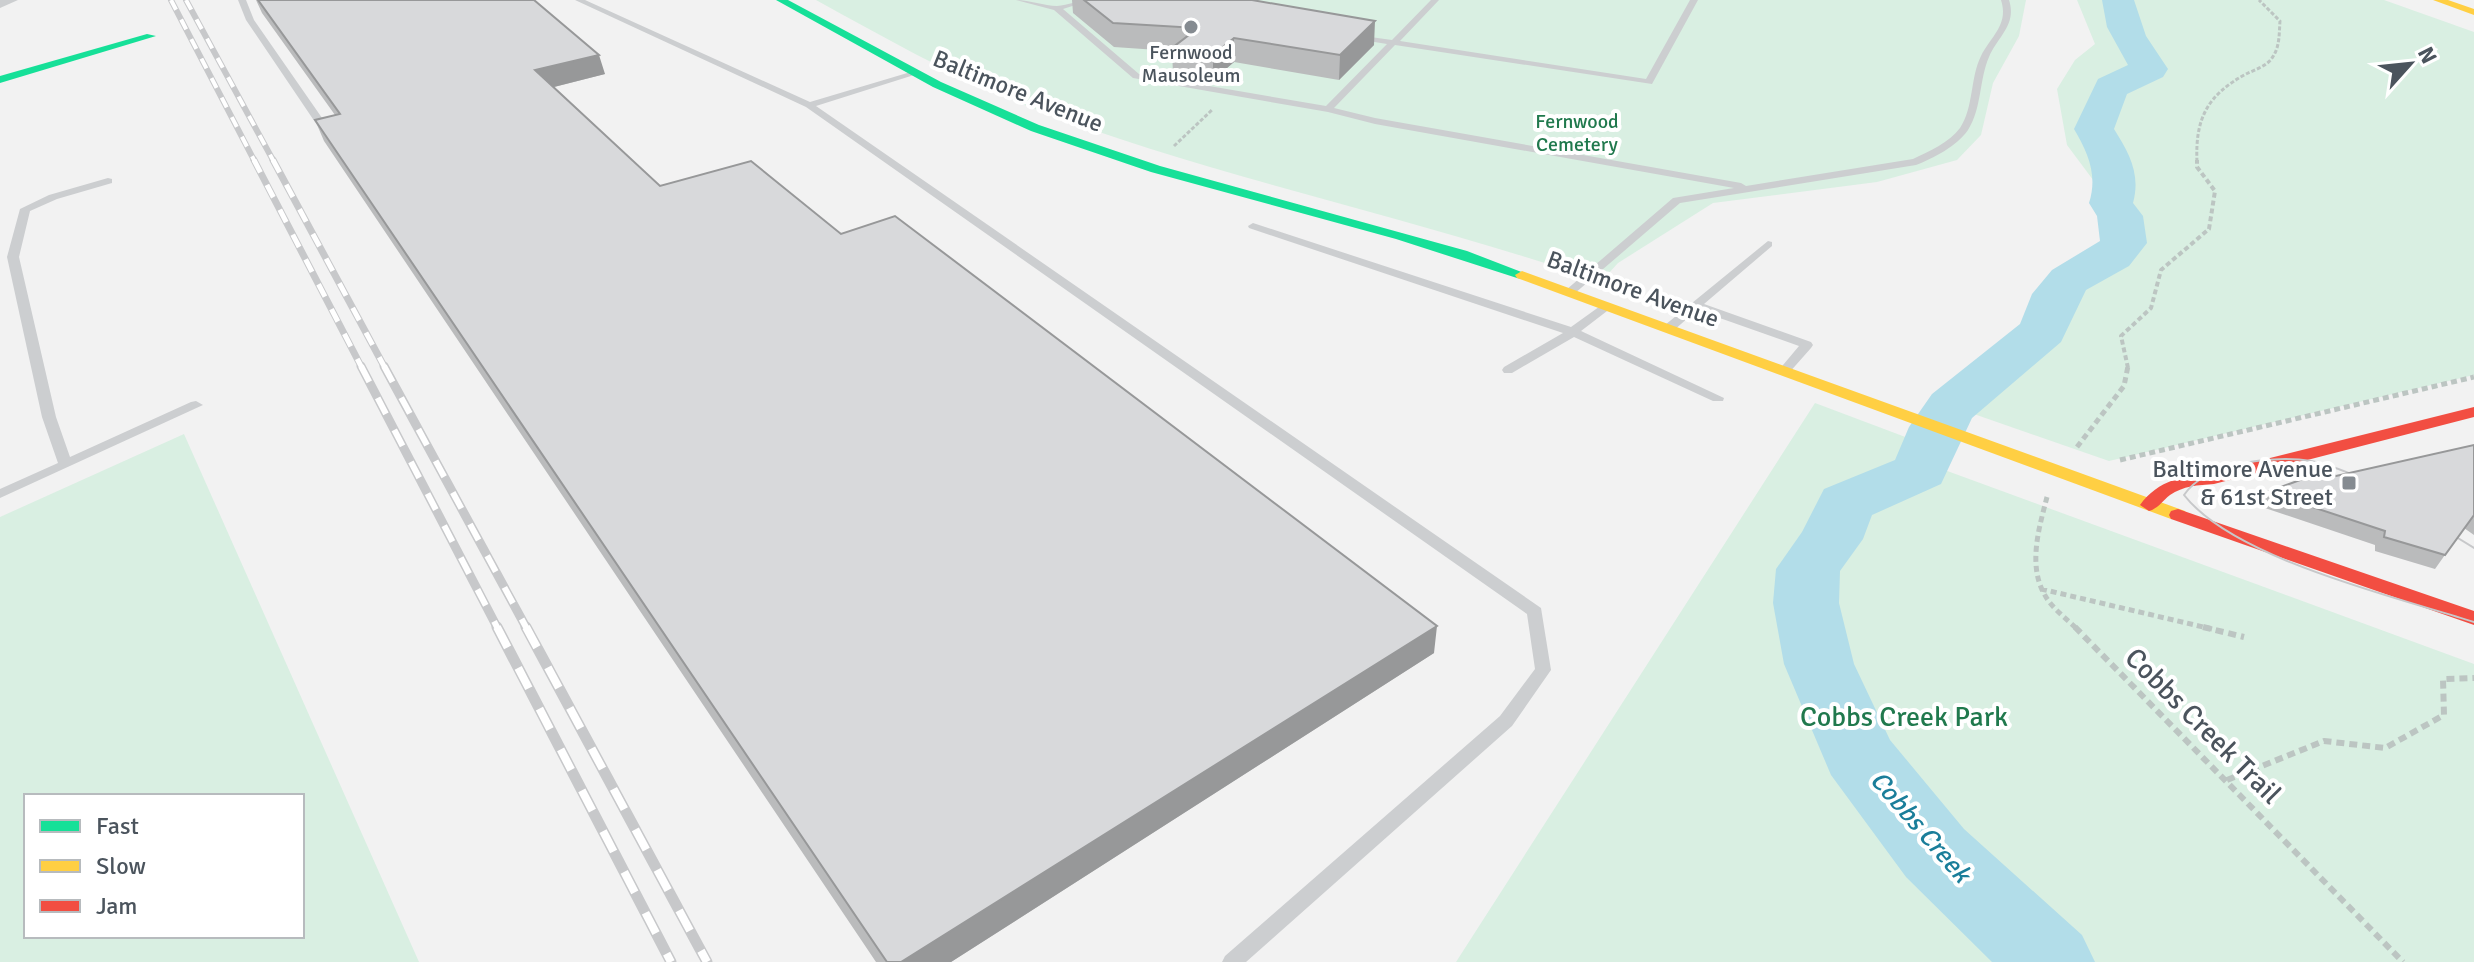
<svg xmlns="http://www.w3.org/2000/svg" width="2474" height="962" font-family="Signika,sans-serif">
	<rect width="100%" height="100%" fill="#f2f2f2"/>
	<path fill="#d9efe2" fill-rule="evenodd" d="M 816,0 L 2026,0 L 2019,36 L 1993,83 L 1981,135 L 1957,160 L 1877,182 L 1713,203 L 1618,263 L 1608,274 L 1589,268 L 1578,274 C 1396,213 1206,175 1027,106 C 954,77 885,38 816,0 Z
		M 2077,0 L 2384,0 L 2474,32 L 2474,375 L 2109,461 L 1951,406 L 2043,331 L 2057,294 L 2069,280 L 2112,256 L 2124,243 L 2120,216 L 2067,145 L 2057,89 L 2075,60 L 2095,44 Z
		M 1815,403 L 1916,441 L 1914,452 L 1920,461 L 2474,664 L 2474,962 L 1456,962 Z
		M 184,434 L 419,962 L 0,962 L 0,517 ZM 26,796 L 302,796 L 302,936 L 26,936 Z"/>
	<g fill="none" stroke-linecap="round" stroke-linejoin="round">
		<path fill="#b2dde9" fill-rule="evenodd" d="M 2102,0 L 2134,0 L 2146,36 L 2168,69 L 2163,77 L 2127,94 L 2114,129 C 2129,153 2141,174 2133,203 L 2143,216 L 2147,243 L 2129,266 L 2086,290 L 2061,342 L 1972,418 L 1941,484 L 1872,515 L 1863,539 L 1840,571 L 1839,603 L 1854,664 L 1890,740 L 1964,829 L 2082,935 L 2095,962 L 1992,962 L 1906,877 L 1831,775 L 1784,664 L 1773,603 L 1776,569 L 1802,532 L 1824,489 L 1895,460 L 1909,427 L 1932,394 L 2020,324 L 2032,294 L 2052,270 L 2100,241 L 2097,216 L 2089,203 C 2098,175 2088,153 2074,129 L 2098,79 L 2128,65 L 2107,27 Z"/>
		<path stroke="#bcc5c2" stroke-width="3" stroke-dasharray="4 2" stroke-linecap="butt" d="M 1150,60 L 1161,51
			M 1174,146 L 1213,109
			M 2197,162 C 2195,119 2207,95 2246,74 C 2254,70 2267,66 2272,58 C 2280,47 2279,34 2280,21 L 2259,0"/>
		<path stroke="#bcc5c2" stroke-width="4" stroke-dasharray="5 3" stroke-linecap="butt" d="M 2128,368 L 2121,336 L 2151,308 L 2161,270 L 2209,229 L 2215,191 L 2197,167 L 2197,160"/>
		<path stroke="#bcc5c2" stroke-width="5" stroke-dasharray="6 4" stroke-linecap="butt" d="M 2077,447 L 2124,386 L 2128,366
			M 2120,460 L 2474,377
			M 2047,497 C 2039,528 2027,567 2046,597 C 2053,609 2067,619 2077,629
			M 2041,589 L 2212,629"/>
		<path stroke="#bcc5c2" stroke-width="6" stroke-dasharray="8 5" stroke-linecap="butt" d="M 2075,627 L 2403,962
			M 2203,627 L 2244,637
			M 2227,780 L 2324,741 L 2385,748 L 2444,715 L 2443,679 L 2474,678"/>
		<path fill="#ccced0" fill-rule="evenodd" d="M 238,0 L 246,0 L 254,20 L 329,128 L 327,130 L 319,128 L 246,20 Z
			M 575,0 L 585,0 L 810,102 L 914,71 L 914,75 L 816,106 L 1541,608 L 1551,670 L 1512,726 L 1246,962 L 1222,962 L 1225,956 L 1500,716 L 1535,669 L 1527,614 L 806,107 Z
			M 1016,0 C 1030,0 1044,6 1057,6 C 1068,5 1079,0 1091,0 L 1063,9 L 1139,74 L 1326,106 L 1387,44 L 1356,39 L 1356,35 L 1392,40 L 1431,0 L 1439,0 L 1400,41 L 1646,79 L 1690,0 L 1698,0 L 1652,84 L 1395,45 L 1334,108 L 1375,118 L 1741,183 L 1746,186 L 1913,159 C 1929,151 1949,143 1960,128 C 1974,107 1970,78 1981,56 C 1991,36 2009,25 2001,0 L 2009,0 C 2017,25 1998,36 1989,57 C 1979,80 1982,108 1968,130 C 1957,146 1934,158 1916,165 L 1680,203 L 1574,294 L 1570,295 L 1564,292 L 1566,290 L 1673,198 L 1734,188 L 1375,124 L 1328,112 L 1133,78 L 1054,10 Z
			M 108,178 L 112,179 L 112,183 L 57,199 L 30,211 L 19,257 L 56,417 L 70,457 L 191,402 L 196,401 L 203,405 L 0,498 L 0,489 L 58,463 L 42,417 L 7,257 L 20,209 L 49,195 Z
			M 1253,223 L 1571,327 L 1603,304 L 1611,304 L 1611,308 L 1581,331 L 1724,398 L 1723,401 L 1713,401 L 1574,337 L 1512,373 L 1504,373 L 1502,370 L 1504,367 L 1563,333 L 1249,228 L 1248,226 Z
			M 1768,241 L 1772,242 L 1772,246 L 1704,304 L 1811,342 L 1813,345 L 1811,348 L 1788,374 L 1784,375 L 1778,371 L 1799,346 L 1697,310 L 1673,331 L 1665,331 L 1663,328 L 1665,325 Z"/>
		<path fill="#ccced0" fill-rule="evenodd" d="M 0,0 L 18,0 L 0,8 Z"/>
		<path fill="#16e098" fill-rule="evenodd" d="M 776,0 L 788,0 L 941,82 L 1039,125 L 1160,166 L 1467,251 L 1529,275 L 1522,279 L 1517,278 L 1396,239 L 1151,172 L 1031,131 L 933,87 Z
			M 147,34 L 156,36 L 0,83 L 0,76 Z"/>
		<path fill="#ffcf43" fill-rule="evenodd" d="M 2433,0 L 2448,0 L 2474,9 L 2474,15 Z
			M 1522,271 L 2185,511 L 2187,515 L 2185,519 L 2171,519 L 1517,278 L 1515,275 Z"/>
		<path fill="#f24e42" fill-rule="evenodd" d="M 2474,407 L 2474,417 L 2214,484 C 2198,485 2183,486 2170,495 C 2162,501 2159,508 2149,511 L 2140,505 C 2158,480 2185,475 2214,472 Z
			M 2178,509 L 2474,611 L 2474,625 L 2171,519 L 2169,515 L 2171,511 Z"/>
		<path stroke="#c7c8ca" stroke-width="2" d="M 2369,482 C 2350,473 2331,465 2311,461 C 2275,455 2206,462 2184,495 C 2234,559 2396,597 2474,622
			M 2440,527 L 2474,548"/>
		<g stroke="#c7c8ca" stroke-width="6">
			<path id="rail-far3" d="M 171,0 L 255,162
				M 186,0 L 274,162"/>
		</g>
		<g stroke="#c7c8ca" stroke-width="7">
			<path id="rail-far2" d="M 254,160 L 362,368
				M 273,160 L 385,368"/>
		</g>
		<g stroke="#c7c8ca" stroke-width="9">
			<path id="rail-far1" d="M 361,366 L 498,629
				M 384,366 L 527,629"/>
		</g>
		<g stroke="#c7c8ca" stroke-width="11">
			<path id="rail" d="M 497,627 L 671,962
				M 526,627 L 707,962"/>
		</g>
		<use href="#rail-far3" stroke="#fff" stroke-width="4" stroke-dasharray="11" stroke-linecap="butt"/>
		<use href="#rail-far2" stroke="#fff" stroke-width="5" stroke-dasharray="14" stroke-linecap="butt"/>
		<use href="#rail-far1" stroke="#fff" stroke-width="6" stroke-dasharray="18" stroke-linecap="butt"/>
		<use href="#rail" stroke="#fff" stroke-width="8" stroke-dasharray="23" stroke-linecap="butt"/>
	</g>
	<path fill="#babbbc" d="M 256,0 L 534,0 L 605,74 L 554,87 L 660,186 L 841,234 L 1434,653 L 951,962 L 876,962 L 324,141 L 315,120 L 335,115 L 262,13 Z
		M 1072,0 L 1252,0 L 1374,45 L 1339,80 L 1234,62 L 1213,80 L 1173,73 L 1172,51 L 1114,47 L 1073,13 Z
		M 2474,445 L 2474,535 L 2464,528 L 2435,569 L 2375,551 L 2375,545 L 2259,506 L 2267,492 Z"/>
	<path fill="#979899" d="M 1375,21 L 1374,45 L 1339,80 L 1340,55 Z
		M 1234,38 L 1234,62 L 1213,80 L 1213,55 Z
		M 599,55 L 605,74 L 542,90 L 535,70 Z
		M 1437,626 L 1434,653 L 951,962 L 901,962 Z"/>
	<path fill="#d8d9db" stroke="#979899" stroke-width="2" d="M 258,0 L 534,0 L 599,55 L 535,70 L 660,186 L 751,161 L 841,234 L 895,216 L 1437,626 L 901,962 L 887,962 L 315,120 L 340,114 Z
		M 1084,0 L 1252,0 L 1375,21 L 1340,55 L 1234,38 L 1213,55 L 1172,48 L 1198,28 L 1113,23 Z
		M 2474,445 L 2474,515 L 2445,555 L 2384,537 L 2385,531 L 2267,492 L 2322,472 L 2336,476 Z"/>
	<g fill="#858b91" stroke="#fff" stroke-width="3">
		<circle cx="1191" cy="27" r="8"/>
		<rect x="2341" y="475" width="16" height="16" rx="4"/>
	</g>
	<g text-anchor="middle" dominant-baseline="central" stroke-width="8" stroke-linejoin="round" paint-order="stroke">
		<g font-size="20" fill="#4b545d" stroke="#fff">
			<text x="1191" y="52">Fernwood<tspan x="1191" dy="23">Mausoleum</tspan></text>
		</g>
		<g font-size="20" fill="#20794d" stroke="#fff">
			<text x="1577" y="121">Fernwood<tspan x="1577" dy="23">Cemetery</tspan></text>
		</g>
		<g font-size="24" fill="#4b545d" stroke="#fff">
			<text transform="translate(1018 91) rotate(22)">Baltimore Avenue</text>
			<text transform="translate(1633 289) rotate(20)">Baltimore Avenue</text>
		</g>
		<g font-size="24" fill="#4b545d" stroke="#fff" text-anchor="end">
			<text x="2333" y="469">Baltimore Avenue<tspan x="2333" dy="28">&amp; 61st Street</tspan></text>
		</g>
		<g font-size="26" font-style="italic" fill="#1a7e9a" stroke="#fff">
			<text transform="translate(1920 827) rotate(49)">Cobbs Creek</text>
		</g>
		<g font-size="28" fill="#20794d" stroke="#fff">
			<text x="1904" y="717">Cobbs Creek Park</text>
		</g>
		<g font-size="28" fill="#4b545d" stroke="#fff">
			<text transform="translate(2203 726) rotate(45)">Cobbs Creek Trail</text>
		</g>
	</g>
	<rect x="24" y="794" width="280" height="144" fill="#ffffff" stroke="#b7bbbe" stroke-width="2"/>
	<rect x="40" y="820" width="40" height="12" fill="#16e098" stroke="#b7bbbe" stroke-width="2"/>
	<text x="96" y="834" font-size="24" fill="#4b545d">Fast</text>
	<rect x="40" y="860" width="40" height="12" fill="#ffcf43" stroke="#b7bbbe" stroke-width="2"/>
	<text x="96" y="874" font-size="24" fill="#4b545d">Slow</text>
	<rect x="40" y="900" width="40" height="12" fill="#f24e42" stroke="#b7bbbe" stroke-width="2"/>
	<text x="96" y="914" font-size="24" fill="#4b545d">Jam</text>
	<g transform="translate(2410 64) rotate(63)" stroke="#ffffff" stroke-width="6" paint-order="stroke">
	<path d="M0-6L14 30L0 20L-14 30Z" fill="#4b545d"/>
	<text y="-12" font-size="22" font-weight="bold" text-anchor="middle" fill="#4b545d">N</text>
	</g>
</svg>
